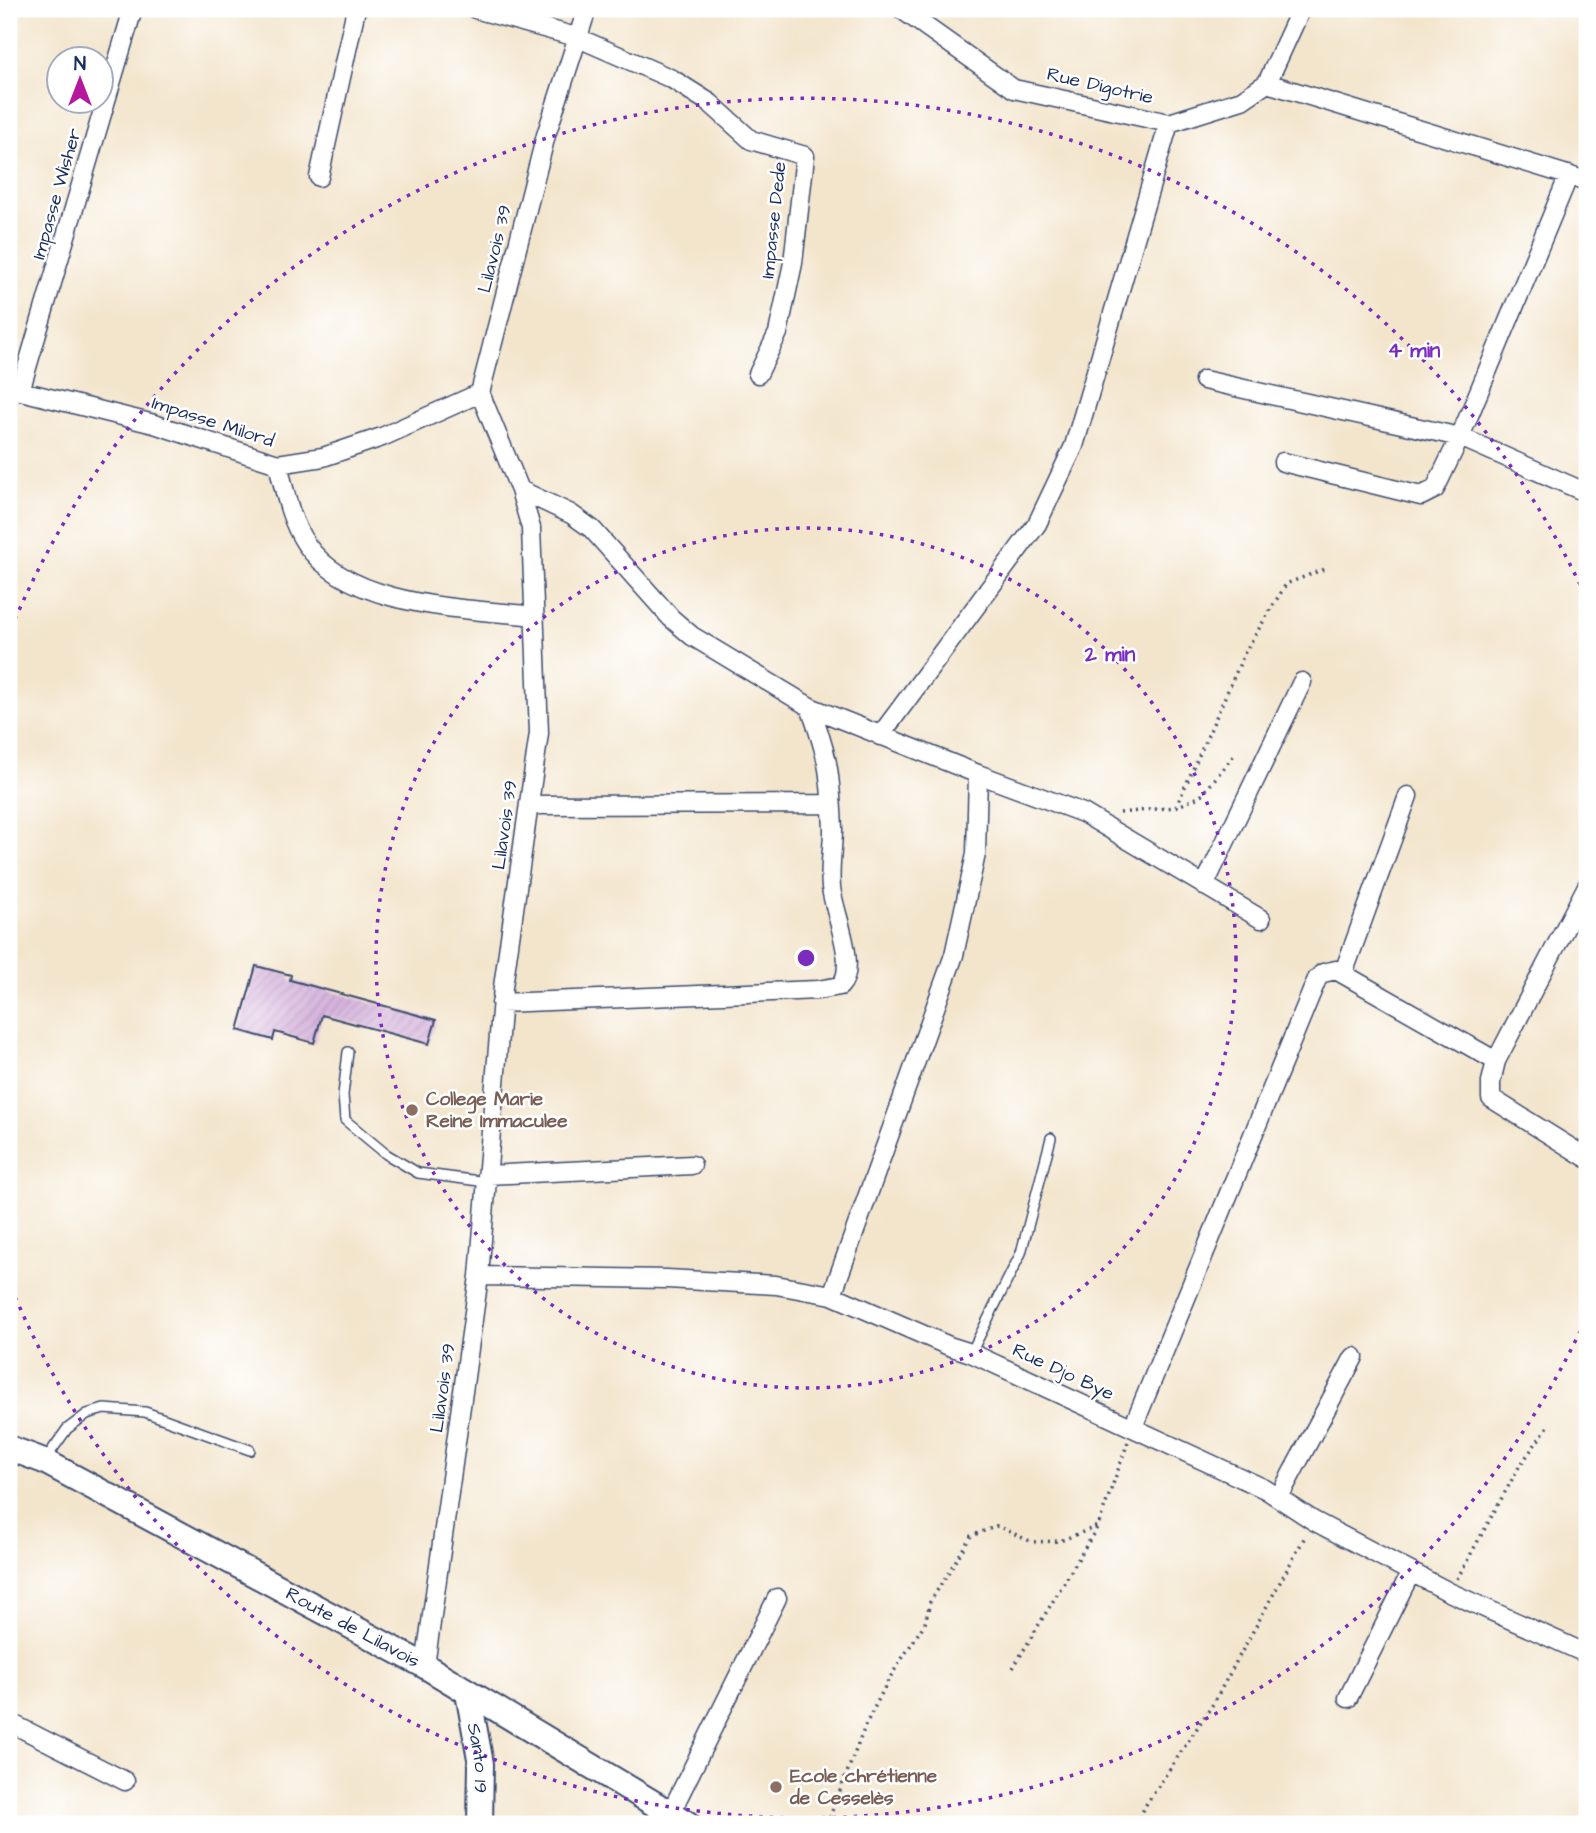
<svg xmlns="http://www.w3.org/2000/svg" width="1596" height="1833" font-family="'Architects Daughter',sans-serif">
	<defs>
		<pattern id="building-hatch" width="6" height="6" patternUnits="userSpaceOnUse" patternTransform="scale(1.75)"><rect width="6" height="6" fill="#d7b4dd"/><path d="M-1 1l2-2M0 6l6-6M5 7l2-2" fill="none" stroke="#b89bc0"/></pattern>
	</defs>
	<rect width="100%" height="100%" fill="#fff"/>
	<filter id="ink" filterUnits="userSpaceOnUse"><feTurbulence type="fractalNoise" baseFrequency=".0143" numOctaves="2"/><feDisplacementMap in="SourceGraphic" scale="14" xChannelSelector="R" yChannelSelector="G"/><feConvolveMatrix kernelMatrix="1 2 1 2 8 2 1 2 1" color-interpolation-filters="sRGB"/></filter>
	<filter id="wash" filterUnits="userSpaceOnUse"><feTurbulence type="fractalNoise" baseFrequency=".00686" numOctaves="4" result="noise"/><feDisplacementMap in="SourceGraphic" scale="28" xChannelSelector="R" yChannelSelector="G"/><feGaussianBlur stdDeviation="1.57" result="paint"/><feColorMatrix in="noise" values="0 0 0 0 0 0 0 0 0 0 0 0 0 0 0 0 0 1.4 0 .05"/><feComposite in="paint" operator="in"/></filter>
	<g filter="url(#wash)">
		<rect width="100%" height="100%" fill="#f3e5cc"/>
		<g id="blocks">
			<path fill="url(#building-hatch)" d="M 256,966 L 291,975 L 290,980 L 436,1020 L 429,1044 L 322,1015 L 314,1043 L 275,1032 L 273,1040 L 238,1030 Z"/>
		</g>
	</g>
	<g filter="url(#ink)">
		<use href="#blocks" fill-opacity="0" stroke="#3b4a6e" stroke-width="2"/>
		<g fill="none" stroke-linecap="round" stroke-linejoin="round">
			<g stroke="#3b4a6e" stroke-width="12">
				<path id="lane" d="M 348,1052 L 343,1095 L 345,1120 L 386,1154 L 418,1173 L 487,1182
					M 971,1353 L 1021,1253 L 1051,1138
					M 45,1460 L 67,1429 L 87,1414 L 104,1409 L 145,1412 L 250,1450"/>
			</g>
			<g stroke="#3b4a6e" stroke-width="21">
				<path id="street" d="M 475,9 L 576,37 L 672,79 L 710,103 L 751,140 L 805,156 L 793,263 L 778,333 L 758,374
					M 901,9 L 1014,89 L 1169,123 L 1242,100 L 1267,83 L 1301,9
					M 1267,83 L 1587,181
					M 319,177 L 356,9
					M 1204,380 L 1460,437 L 1587,493
					M 9,388 L 154,424 L 278,464 L 323,457 L 382,437 L 480,393
					M 20,391 L 133,9
					M 1283,462 L 1421,496 L 1435,489 L 1460,437 L 1569,175
					M 278,464 C 285,492 290,520 306,544 C 350,608 464,608 534,616
					M 520,490 L 571,514 L 592,529 L 671,618 L 692,636 L 810,707 L 978,774 L 1083,813 L 1261,919
					M 880,736 L 1037,524 L 1074,446 L 1169,123
					M 529,805 L 831,804
					M 1204,886 L 1302,682
					M 1587,886 L 1496,1061 L 1491,1082 L 1491,1098 L 1587,1158
					M 1343,974 L 1408,796
					M 501,1003 L 818,990 L 840,986 C 859,967 833,911 831,887 C 829,868 833,848 833,828 C 832,809 831,788 828,769 C 825,748 817,727 810,707
					M 487,1175 L 692,1165
					M 479,1276 L 667,1279 L 776,1285 L 832,1295 L 949,1346 L 971,1353 L 1265,1489 L 1314,1521 L 1449,1592 L 1587,1654
					M 832,1295 L 954,955 L 976,854 L 978,774
					M 1133,1427 L 1317,979 L 1323,973 L 1336,970 L 1496,1061
					M 1279,1497 L 1354,1357
					M 425,1666 L 479,1276 L 503,987 L 539,733 L 531,528 L 520,490 L 480,393 L 546,135 L 587,9
					M 1348,1698 L 1411,1572
					M 9,1722 L 125,1781
					M 670,1814 L 777,1598"/>
			</g>
			<g stroke="#3b4a6e" stroke-width="28">
				<g id="secondary">
					<path id="s1" d="M 9,1448 L 44,1461 L 425,1666 L 688,1824"/>
					<path id="s2" d="M 468,1693 L 481,1764 L 480,1824"/>
				</g>
			</g>
			<path stroke="#3b4a6e" stroke-width="3.5" stroke-dasharray="2 5" stroke-linecap="butt" d="M 1176,807 L 1245,652 L 1286,584 L 1324,569
				M 1120,813 L 1176,807 L 1201,796 L 1235,754
				M 1457,1579 L 1519,1467 L 1549,1425
				M 1013,1668 L 1098,1526
				M 827,1824 L 866,1724 L 889,1679 L 925,1623 L 930,1602 L 971,1536 L 997,1526 L 1032,1542 L 1060,1541 L 1098,1526 L 1128,1442
				M 1137,1824 L 1145,1806 L 1213,1704 L 1306,1535"/>
			<use href="#lane" stroke="#fff" stroke-width="9"/>
			<use href="#street" stroke="#fff" stroke-width="18"/>
			<use href="#secondary" stroke="#fff" stroke-width="24"/>
		</g>
	</g>
	<g fill="none" stroke="#7b2cbf" stroke-width="3.5" stroke-dasharray="3.5 7">
		<circle cx="806" cy="958" r="430"/>
		<path d="M1585 1321A860 860 0 0 1 11 1287M11 629A860 860 0 0 1 1585 595"/>
	</g>
	<g fill="#8d6e63" stroke="#fff" stroke-width="2.5">
		<circle cx="412" cy="1110" r="7"/>
		<circle cx="776" cy="1787" r="7"/>
	</g>
	<g text-anchor="middle" dominant-baseline="central" stroke-width="5" stroke-linejoin="round" paint-order="stroke">
		<g font-size="19" fill="#1b2f5e" stroke="#fff">
			<text transform="translate(1100 86) rotate(13)">Rue Digotrie</text>
			<text transform="translate(57 194) rotate(-74)">Impasse Wisher</text>
			<text transform="translate(774 220) rotate(-84)">Impasse Dede</text>
			<text transform="translate(495 249) rotate(-76)">Lilavois 39</text>
			<text transform="translate(213 422) rotate(18)">Impasse Milord</text>
			<text transform="translate(505 825) rotate(-82)">Lilavois 39</text>
			<text transform="translate(1063 1372) rotate(25)">Rue Djo Bye</text>
			<text transform="translate(443 1388) rotate(-82)">Lilavois 39</text>
			<text stroke="none"><textPath href="#s1" startOffset="388">Route de Lilavois</textPath></text>
			<text stroke="none"><textPath href="#s2" startOffset="66">Santo 19</textPath></text>
		</g>
		<g font-size="19" font-weight="bold" fill="#785e54" stroke="#fff" text-anchor="start">
			<text x="426" y="1099">College Marie<tspan x="426" dy="22">Reine Immaculee</tspan></text>
			<text x="790" y="1776">Ecole chrétienne<tspan x="790" dy="22">de Cesselès</tspan></text>
		</g>
	</g>
	<circle cx="806" cy="958" r="10" fill="#7b2cbf" stroke="#fff" stroke-width="3.5"/>
	<g font-size="21" text-anchor="middle" font-weight="bold" fill="#7b2cbf" stroke="#fff" stroke-width="5" stroke-linejoin="round" paint-order="stroke">
		<text x="1414" y="357">4 min</text>
		<text x="1110" y="661">2 min</text>
	</g>
	<rect width="1596" height="1833" fill="none" stroke="#fff" stroke-width="35"/>
	<g transform="translate(80 80)"><circle r="33" fill="#ffffff" stroke="#a4acbf" stroke-width="2"/>
	<path d="M0-5L12 26L0 18L-12 26Z" fill="#b5179e"/>
	<text y="-10" font-size="19" font-weight="bold" text-anchor="middle" fill="#1b2f5e">N</text>
	</g>
</svg>
